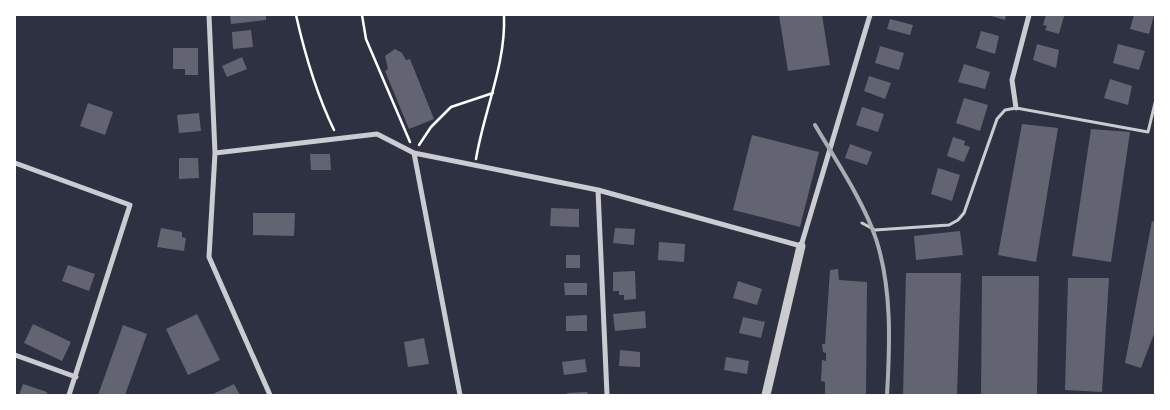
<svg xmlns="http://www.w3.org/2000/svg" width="1170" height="410" font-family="Montserrat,sans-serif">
	<rect width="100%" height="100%" fill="#2d3142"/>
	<path fill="#626471" d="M 230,15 L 266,15 L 266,20 L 231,24 Z
		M 779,15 L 822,15 L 830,65 L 788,71 Z
		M 988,15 L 1006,15 L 1005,20 Z
		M 1046,15 L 1064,16 L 1059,34 L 1045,30 L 1047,26 L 1043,25 Z
		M 1134,15 L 1154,15 L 1149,34 L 1130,29 Z
		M 890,19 L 913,25 L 910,35 L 887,29 Z
		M 251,30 L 253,47 L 233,49 L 232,32 Z
		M 981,31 L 999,36 L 995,54 L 976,48 Z
		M 1037,44 L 1059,50 L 1056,68 L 1033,60 Z
		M 1118,44 L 1145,51 L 1139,70 L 1113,63 Z
		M 880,46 L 904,53 L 899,70 L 875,63 Z
		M 173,48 L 198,48 L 198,75 L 185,75 L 185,69 L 173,69 Z
		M 395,49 L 402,53 L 406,60 L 410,59 L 434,119 L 409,129 L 385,71 L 388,69 L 385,56 Z
		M 242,57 L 247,69 L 227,77 L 222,66 Z
		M 964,64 L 990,72 L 985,89 L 958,82 Z
		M 869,76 L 891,83 L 885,99 L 864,91 Z
		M 1110,79 L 1132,86 L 1128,105 L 1104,98 Z
		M 964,98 L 988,105 L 980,131 L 956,123 Z
		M 88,103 L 113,112 L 105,135 L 80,126 Z
		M 862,107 L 884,114 L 878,132 L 856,125 Z
		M 199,113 L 201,131 L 179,133 L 177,115 Z
		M 1022,124 L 1058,128 L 1036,262 L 998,255 Z
		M 1091,129 L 1130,132 L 1111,262 L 1072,256 Z
		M 752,135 L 819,152 L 800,227 L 733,210 Z
		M 953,137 L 965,141 L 964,145 L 970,147 L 964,162 L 947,156 Z
		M 850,144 L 872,152 L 867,165 L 845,158 Z
		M 310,154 L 330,154 L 331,170 L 311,170 Z
		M 179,158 L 198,158 L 199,178 L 179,179 Z
		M 938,168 L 960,175 L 952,201 L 931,194 Z
		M 551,208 L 579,209 L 579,227 L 550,226 Z
		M 253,213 L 295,213 L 294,236 L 253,235 Z
		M 1152,221 L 1155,222 L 1155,331 L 1141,368 L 1125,363 Z
		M 161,228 L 182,232 L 182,237 L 186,238 L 184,251 L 157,247 Z
		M 615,228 L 635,229 L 634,245 L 613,243 Z
		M 960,231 L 963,255 L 916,260 L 914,236 Z
		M 659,242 L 685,244 L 684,262 L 658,260 Z
		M 566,255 L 580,255 L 580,268 L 566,268 Z
		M 68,265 L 95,274 L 89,291 L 62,281 Z
		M 838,269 L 839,280 L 867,282 L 866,395 L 825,395 L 825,382 L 821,381 L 822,360 L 826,361 L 826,353 L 823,352 L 822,344 L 825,344 L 830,270 Z
		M 635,271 L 636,299 L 624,300 L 624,295 L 619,295 L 619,291 L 613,291 L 613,272 Z
		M 906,273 L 961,273 L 957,395 L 903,395 Z
		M 982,276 L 1039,276 L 1037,395 L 981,395 Z
		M 1068,278 L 1109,278 L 1102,392 L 1065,390 Z
		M 738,281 L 762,289 L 757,305 L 733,298 Z
		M 564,283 L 587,283 L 587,295 L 565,295 Z
		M 645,311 L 646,328 L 615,331 L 613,314 Z
		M 197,314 L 220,360 L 188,375 L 166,329 Z
		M 587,315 L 587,331 L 566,331 L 566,316 Z
		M 743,317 L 765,322 L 761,338 L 739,333 Z
		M 33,324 L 71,342 L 62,361 L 24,343 Z
		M 123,325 L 147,334 L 125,395 L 98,395 Z
		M 424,338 L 429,364 L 408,367 L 404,342 Z
		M 620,350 L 640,352 L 640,367 L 619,366 Z
		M 726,357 L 749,361 L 747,374 L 724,370 Z
		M 585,359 L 587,372 L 564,375 L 562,362 Z
		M 23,384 L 47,392 L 47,395 L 19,395 Z
		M 234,384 L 240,395 L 211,395 Z
		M 587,392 L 588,395 L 567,395 L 567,393 Z"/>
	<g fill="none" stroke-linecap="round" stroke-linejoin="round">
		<path stroke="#fff" stroke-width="2.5" d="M 296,15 C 305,55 316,93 334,130
			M 362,15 L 366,39 L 410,142
			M 419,145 L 431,127 L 451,107 L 493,93
			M 476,159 C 484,110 506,65 504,15"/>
		<path stroke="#caccd0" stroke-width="3" d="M 862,223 L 875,230 L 949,225 L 958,220 L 964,213 L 997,119 L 1005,110 L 1016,108 L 1148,132 L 1155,103"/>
		<path stroke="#caccd0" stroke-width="5" d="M 209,15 L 215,153 L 209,257 L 270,395
			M 1016,108 L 1012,80 L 1029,15
			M 215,153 L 377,134 L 414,153 L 598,190 L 801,246 L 870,15
			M 414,153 L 460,395
			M 15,163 L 130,205 L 69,395
			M 598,190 L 607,395
			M 15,355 L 76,377"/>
		<path stroke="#caccd0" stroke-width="9" d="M 766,395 L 801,246"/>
		<path stroke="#abadb3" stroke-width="4" d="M 815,125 C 835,159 864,202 876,239 C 892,288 890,344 887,395"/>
	</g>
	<rect width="1170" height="410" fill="none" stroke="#ffffff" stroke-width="32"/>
</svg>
